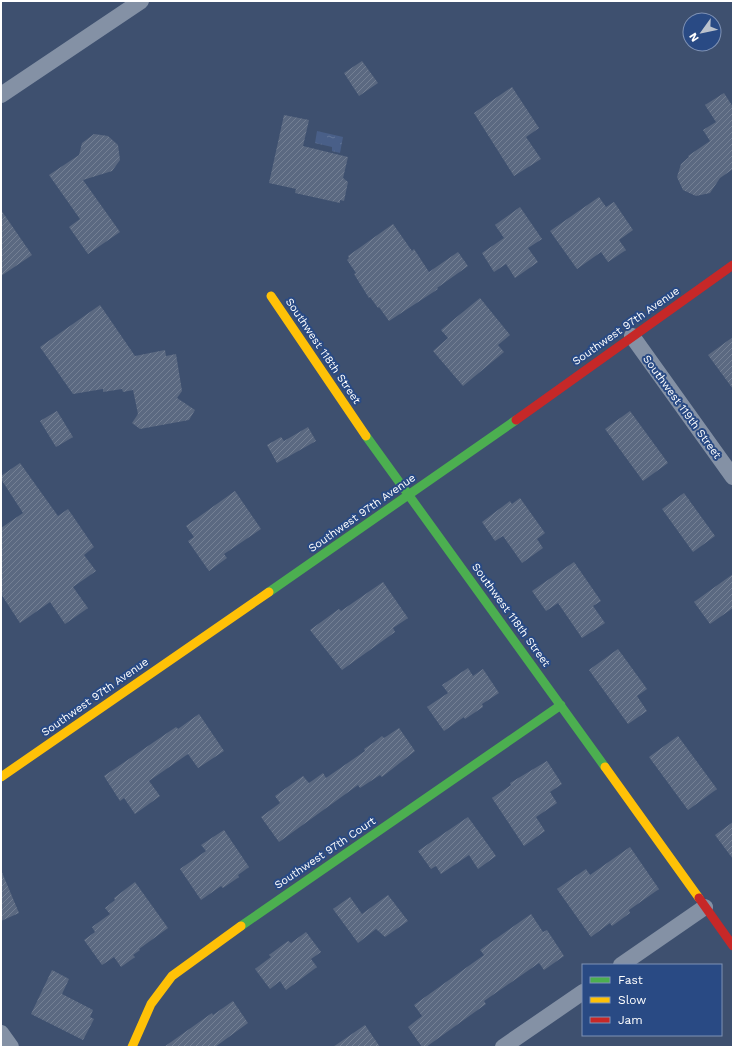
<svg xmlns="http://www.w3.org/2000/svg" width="734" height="1048" font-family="'Work Sans',sans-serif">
	<defs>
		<pattern id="water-ripples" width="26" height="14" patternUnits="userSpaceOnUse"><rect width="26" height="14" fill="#495f88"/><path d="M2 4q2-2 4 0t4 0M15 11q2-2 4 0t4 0" fill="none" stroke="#64779a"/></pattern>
		<pattern id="building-hatch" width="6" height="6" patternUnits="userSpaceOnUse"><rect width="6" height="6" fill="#5b6981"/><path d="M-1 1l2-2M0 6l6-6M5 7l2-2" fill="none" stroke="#748094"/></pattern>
	</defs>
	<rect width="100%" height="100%" fill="#3e506f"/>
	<path fill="url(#water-ripples)" d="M 317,131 L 343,137 L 340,153 L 332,151 L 332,147 L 315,143 Z"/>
	<path fill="url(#building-hatch)" d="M 362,61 L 378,83 L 359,96 L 344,73 Z
		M 512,87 L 539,128 L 526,137 L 541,159 L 514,176 L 474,113 Z
		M 724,93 L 733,107 L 733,169 L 720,178 L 710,193 L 696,196 L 683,190 L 677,177 L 681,164 L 689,157 L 688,156 L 710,141 L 703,130 L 716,122 L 705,105 Z
		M 284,115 L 309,120 L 303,146 L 348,157 L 343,178 L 348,182 L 344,201 L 340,200 L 340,203 L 295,193 L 296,189 L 269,183 Z
		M 94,134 L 108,136 L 118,145 L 120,160 L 112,171 L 83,180 L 120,232 L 88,254 L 69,227 L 80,219 L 49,175 L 79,155 L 82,143 Z
		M 599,197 L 606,207 L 614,202 L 633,230 L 619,240 L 626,250 L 608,262 L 601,252 L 577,269 L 550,231 Z
		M 520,207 L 542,239 L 528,248 L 538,262 L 515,278 L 506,264 L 494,272 L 482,253 L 504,238 L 495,225 Z
		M 1,210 L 32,255 L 1,276 Z
		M 393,224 L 412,251 L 414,249 L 429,272 L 458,252 L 468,266 L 437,288 L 438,289 L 389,321 L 379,307 L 378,308 L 370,297 L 369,298 L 354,274 L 356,273 L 347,260 L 349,258 L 348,256 Z
		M 480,298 L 510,335 L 498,345 L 504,352 L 463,386 L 433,351 L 448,338 L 441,330 Z
		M 100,305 L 135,356 L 165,350 L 166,356 L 176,354 L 182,391 L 177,398 L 195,410 L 189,420 L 140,429 L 132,423 L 138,414 L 133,390 L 123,392 L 122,389 L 103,392 L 103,389 L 73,394 L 40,347 Z
		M 733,337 L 733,389 L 708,355 Z
		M 57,411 L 73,437 L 56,447 L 40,421 Z
		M 630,411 L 668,463 L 643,481 L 605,429 Z
		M 308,427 L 316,441 L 277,463 L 267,445 L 281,437 L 284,441 Z
		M 20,463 L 58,516 L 68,509 L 94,547 L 84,555 L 96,571 L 73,587 L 88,608 L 65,624 L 50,602 L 20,623 L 1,594 L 1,528 L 23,513 L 1,479 L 1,476 Z
		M 235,491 L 261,529 L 224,554 L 227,558 L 209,571 L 188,541 L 194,537 L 186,526 Z
		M 684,493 L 715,536 L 693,552 L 662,509 Z
		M 520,498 L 545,533 L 537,539 L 543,548 L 522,563 L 503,536 L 495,541 L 482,522 L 510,501 L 512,504 Z
		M 574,562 L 601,601 L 593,606 L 605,623 L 582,638 L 558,603 L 546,611 L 532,591 Z
		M 733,574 L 733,608 L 710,624 L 694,602 Z
		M 383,582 L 408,618 L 393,628 L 395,632 L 342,670 L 310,630 L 339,609 L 341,611 Z
		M 618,649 L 647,689 L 637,696 L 647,711 L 628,724 L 589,670 Z
		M 468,668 L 473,676 L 483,669 L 499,693 L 482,704 L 483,707 L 465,719 L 464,717 L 444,731 L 427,707 L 448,693 L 442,685 Z
		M 199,714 L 224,751 L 198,768 L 188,754 L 149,781 L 160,796 L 135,814 L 124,798 L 120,801 L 104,776 L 176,727 L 178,729 Z
		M 399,728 L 415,751 L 382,777 L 380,775 L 360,788 L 358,785 L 279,842 L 261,817 L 280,803 L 275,796 L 303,776 L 309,783 L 323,773 L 326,778 L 365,751 L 364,749 L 373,743 L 382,736 L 384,738 Z
		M 678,736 L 717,789 L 688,810 L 649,757 Z
		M 547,761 L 562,784 L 550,792 L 557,803 L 536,817 L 545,831 L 524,846 L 492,798 L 511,785 L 510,783 Z
		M 468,817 L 496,856 L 478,869 L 469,855 L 441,874 L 436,866 L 431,869 L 418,851 Z
		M 733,822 L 733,859 L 715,835 Z
		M 224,830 L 249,867 L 238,875 L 239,877 L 223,888 L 221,886 L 201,900 L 180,869 L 206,851 L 201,845 Z
		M 630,847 L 659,889 L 629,910 L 630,913 L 612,926 L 610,923 L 591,937 L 557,889 L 586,869 L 590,875 Z
		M 1,870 L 19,913 L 1,921 Z
		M 135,882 L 168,928 L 139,949 L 140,950 L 133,955 L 135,957 L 121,967 L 114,957 L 102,965 L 84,940 L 95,932 L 92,927 L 110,914 L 105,908 L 115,900 L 114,898 Z
		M 388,895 L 408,921 L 385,937 L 376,929 L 358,943 L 333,909 L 350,897 L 362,914 Z
		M 531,914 L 543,932 L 547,930 L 564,956 L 544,970 L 539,963 L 484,1001 L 486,1004 L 426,1047 L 422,1047 L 408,1027 L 422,1016 L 414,1005 L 484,955 L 480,950 Z
		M 306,932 L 321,952 L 311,959 L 317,967 L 286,990 L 280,981 L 270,989 L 255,969 L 271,957 L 269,955 L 288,941 L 291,943 Z
		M 52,970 L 69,979 L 62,994 L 93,1010 L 90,1017 L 94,1019 L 83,1040 L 31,1014 Z
		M 233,1001 L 248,1023 L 215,1047 L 164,1047 L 212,1013 L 213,1015 Z
		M 365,1025 L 380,1047 L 333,1047 Z"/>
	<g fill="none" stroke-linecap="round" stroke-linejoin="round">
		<path stroke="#8491a5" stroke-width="16" d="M 1,95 L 141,1
			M 632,336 L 733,477
			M 621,965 L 705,907
			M 1,1033 L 11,1047
			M 503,1047 L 583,992"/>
		<path stroke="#4caf50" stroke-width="9" d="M 366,436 L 605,767
			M 269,592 L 516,420
			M 241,926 L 561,705"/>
		<path stroke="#ffc107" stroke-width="9" d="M 271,296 L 366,436
			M 605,767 L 699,898
			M 1,777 L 269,592
			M 132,1047 L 151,1004 L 172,976 L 241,926"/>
		<path stroke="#c62828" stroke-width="9" d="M 516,420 L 733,265
			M 699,898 L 733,946"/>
	</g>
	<g text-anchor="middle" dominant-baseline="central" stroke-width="4" stroke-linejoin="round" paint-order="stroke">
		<g font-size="11" fill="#fff" stroke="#294a84">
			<text transform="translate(626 326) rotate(-35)">Southwest 97th Avenue</text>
			<text transform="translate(323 351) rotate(56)">Southwest 118th Street</text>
			<text transform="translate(682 407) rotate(54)">Southwest 119th Street</text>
			<text transform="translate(362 513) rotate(-35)">Southwest 97th Avenue</text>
			<text transform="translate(511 615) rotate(54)">Southwest 118th Street</text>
			<text transform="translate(95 697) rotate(-35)">Southwest 97th Avenue</text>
			<text transform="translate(325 853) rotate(-34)">Southwest 97th Court</text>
		</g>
	</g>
	<rect width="734" height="1048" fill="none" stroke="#ffffff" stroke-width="4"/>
	<rect x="582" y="964" width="140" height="72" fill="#294a84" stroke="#7f92b5"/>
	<rect x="590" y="977" width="20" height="6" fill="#4caf50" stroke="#7f92b5"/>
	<text x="618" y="984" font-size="12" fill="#ffffff">Fast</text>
	<rect x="590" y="997" width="20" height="6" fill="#ffc107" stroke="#7f92b5"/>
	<text x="618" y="1004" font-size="12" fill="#ffffff">Slow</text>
	<rect x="590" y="1017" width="20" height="6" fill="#c62828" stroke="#7f92b5"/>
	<text x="618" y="1024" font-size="12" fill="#ffffff">Jam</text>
	<g transform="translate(702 32) rotate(237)"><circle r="19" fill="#294a84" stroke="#7f92b5"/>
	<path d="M0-3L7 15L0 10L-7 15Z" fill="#bbc2cd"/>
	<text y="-6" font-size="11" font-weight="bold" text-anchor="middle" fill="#ffffff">N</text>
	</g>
</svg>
